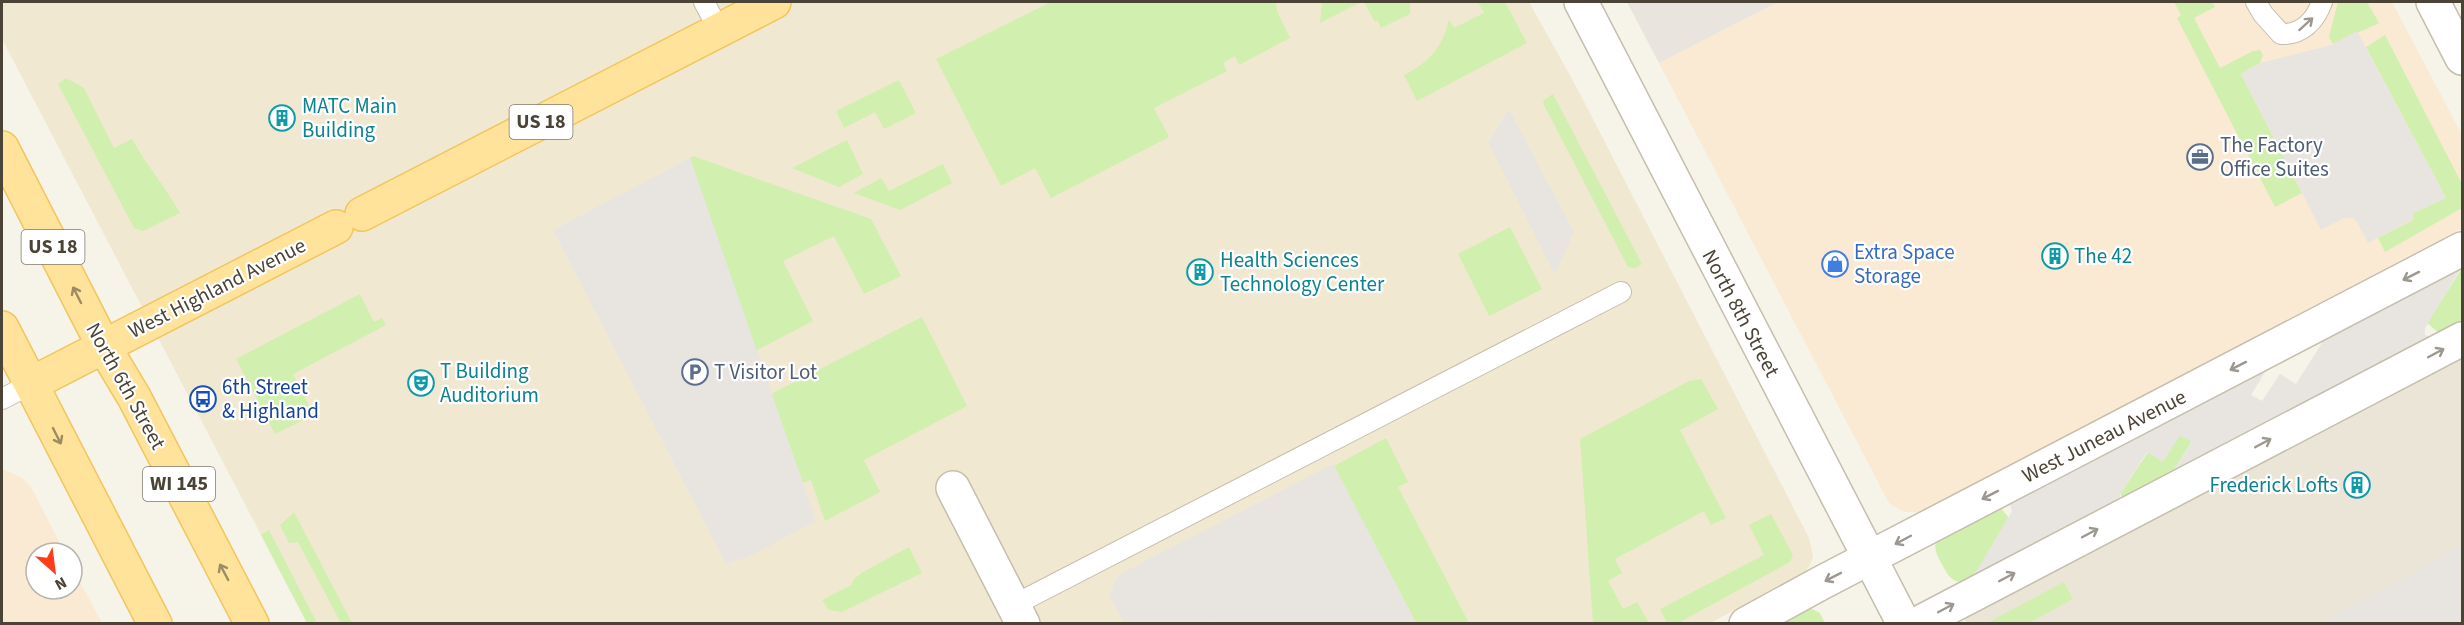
<svg xmlns="http://www.w3.org/2000/svg" width="2464" height="625" font-family="'Source Sans 3',sans-serif">
	<rect width="100%" height="100%" fill="#f6f3e9"/>
	<path fill="#ebe5d7" d="M 2462,357 L 2462,623 L 1967,624 L 1964,618 Z"/>
	<path fill="#faead3" d="M 1778,2 L 2392,2 L 2462,135 L 2462,228 L 1921,512 L 1904,512 L 1889,503 L 1659,63 Z
		M 2,469 L 21,477 L 31,487 L 65,553 L 36,553 L 36,589 L 72,589 L 72,567 L 102,623 L 2,623 Z"/>
	<path fill="#e9e4de" d="M 1627,2 L 1778,2 L 1659,63 Z"/>
	<path fill="#f1e8d2" d="M 2,2 L 1529,2 L 1577,88 L 1809,538 L 1813,555 L 1811,563 L 1806,571 L 1793,580 L 1708,624 L 307,623 L 2,39 Z"/>
	<path fill="#d1efae" d="M 1051,2 L 1276,2 L 1277,11 L 1290,38 L 1239,65 L 1235,56 L 1223,63 L 1227,71 L 1154,108 L 1169,137 L 1051,198 L 1035,168 L 1001,186 L 936,59 Z
		M 1322,2 L 1361,2 L 1320,23 Z
		M 1364,2 L 1410,2 L 1410,14 L 1381,28 L 1377,20 L 1375,22 Z
		M 1478,2 L 1505,2 L 1527,43 L 1417,101 L 1404,75 C 1428,63 1444,46 1449,19 L 1454,28 L 1484,13 Z
		M 2174,2 L 2212,2 L 2215,7 L 2194,18 L 2220,68 L 2253,51 L 2260,50 L 2263,55 L 2260,63 L 2241,74 L 2302,193 L 2275,207 L 2177,18 L 2181,15 Z
		M 2338,2 L 2367,2 L 2379,23 L 2333,44 L 2329,37 Z
		M 2385,35 L 2462,184 L 2462,208 L 2385,252 L 2378,238 L 2413,220 L 2413,213 L 2446,198 L 2366,47 Z
		M 66,78 L 84,88 L 114,148 L 132,139 C 146,165 166,187 180,213 L 143,231 L 134,228 L 58,84 Z
		M 899,80 L 916,113 L 884,129 L 875,112 L 844,128 L 836,111 Z
		M 1553,94 L 1642,264 L 1635,268 L 1628,267 L 1544,105 L 1543,101 Z
		M 847,140 L 863,174 L 839,187 L 792,168 Z
		M 693,156 L 871,219 L 901,276 L 864,294 L 834,236 L 783,261 L 813,321 L 755,351 L 690,158 Z
		M 943,164 L 952,183 L 900,210 L 854,193 L 881,178 L 889,191 Z
		M 1510,227 L 1542,289 L 1489,316 L 1458,254 Z
		M 2462,268 L 2462,320 L 2439,333 L 2427,323 Z
		M 360,294 L 374,322 L 382,318 L 386,325 L 293,374 L 314,415 L 275,434 L 236,359 Z
		M 922,317 L 967,406 L 864,460 L 880,492 L 825,521 L 811,480 L 803,483 L 771,394 Z
		M 1701,379 L 1718,409 L 1680,430 L 1726,518 L 1711,525 L 1704,511 L 1615,559 L 1622,573 L 1608,581 L 1623,609 L 1637,602 L 1649,623 L 1593,623 L 1580,439 L 1689,381 Z
		M 2180,435 L 2192,441 L 2174,470 L 2123,498 L 2120,494 L 2148,452 Z
		M 1386,438 L 1408,482 L 1398,487 L 1469,623 L 1416,623 L 1334,466 Z
		M 2000,507 L 2009,518 C 1997,537 1966,612 1944,568 C 1940,560 1933,551 1936,542 Z
		M 294,512 L 352,623 L 341,623 L 298,542 L 289,543 L 280,525 Z
		M 1771,514 L 1793,555 L 1790,562 L 1678,623 L 1667,623 L 1660,609 L 1764,555 L 1749,525 Z
		M 269,530 L 317,623 L 307,623 L 261,535 Z
		M 909,547 L 922,573 L 842,612 L 829,610 L 822,600 L 851,585 L 854,579 L 863,572 Z
		M 2064,582 L 2073,599 L 2029,623 L 1987,623 Z
		M 1810,608 L 1820,613 L 1825,623 L 1780,624 Z"/>
	<path fill="#e8e5e1" d="M 2357,31 L 2446,198 L 2413,213 L 2413,219 L 2368,243 L 2357,222 L 2353,218 L 2344,218 L 2321,230 L 2241,74 L 2260,63 L 2331,45 Z
		M 1509,109 L 1574,232 L 1555,275 L 1488,142 Z
		M 690,158 L 816,521 L 748,557 L 726,564 L 553,230 Z
		M 2462,266 L 2425,328 L 2425,335 L 2431,337 L 2174,470 L 2192,442 L 2180,435 L 2163,462 L 2147,452 L 2120,494 L 2120,499 L 1973,577 L 2012,511 L 2010,505 L 2005,505 L 2268,367 L 2251,395 L 2262,401 L 2280,374 L 2296,384 L 2322,343 L 2320,339 Z
		M 1333,464 L 1416,623 L 1214,624 L 1213,621 L 1208,624 L 1124,623 L 1109,595 L 1118,575 Z
		M 2462,544 L 2462,623 L 2319,623 L 2440,559 L 2444,554 Z"/>
	<g fill="none" stroke-linecap="round" stroke-linejoin="round">
		<g stroke="#c6bead" stroke-width="22">
			<path id="lane" d="M 704,2 L 719,30
				M 2256,2 L 2263,14 L 2281,34 C 2302,35 2315,21 2322,2
				M 2,399 L 31,384
				M 1014,605 L 1621,292"/>
		</g>
		<g stroke="#c6bead" stroke-width="36">
			<path id="street" d="M 1581,2 L 1904,624
				M 2433,2 L 2462,58
				M 953,488 L 1023,624
				M 1746,624 L 1821,583 L 2462,249
				M 1917,624 L 2462,339"/>
		</g>
		<g stroke="#f2c65c" stroke-width="36">
			<path id="primary" d="M 2,148 L 104,347 L 134,397 L 252,624
				M 362,214 L 774,2
				M 2,328 L 155,624
				M 31,384 L 336,227"/>
		</g>
		<use href="#lane" stroke="#fff" stroke-width="20"/>
		<use href="#street" stroke="#fff" stroke-width="33"/>
		<use href="#primary" stroke="#ffe39a" stroke-width="33"/>
	</g>
	<defs><path id="oneway-shaft" d="M-6 0H5M1.5-3L5.5 0L1.5 3" fill="none" stroke-width="1.6" stroke-linecap="round" stroke-linejoin="round" transform="scale(1.5)"/></defs>
	<g stroke="#9c9890">
		<use href="#oneway-shaft" transform="translate(2306 24) rotate(-42)"/>
		<use href="#oneway-shaft" transform="translate(2411 276) rotate(153)"/>
		<use href="#oneway-shaft" transform="translate(2436 353) rotate(-28)"/>
		<use href="#oneway-shaft" transform="translate(2238 366) rotate(153)"/>
		<use href="#oneway-shaft" transform="translate(2263 443) rotate(-28)"/>
		<use href="#oneway-shaft" transform="translate(1990 495) rotate(153)"/>
		<use href="#oneway-shaft" transform="translate(2090 533) rotate(-28)"/>
		<use href="#oneway-shaft" transform="translate(1903 540) rotate(152)"/>
		<use href="#oneway-shaft" transform="translate(1833 577) rotate(153)"/>
		<use href="#oneway-shaft" transform="translate(2007 577) rotate(-28)"/>
		<use href="#oneway-shaft" transform="translate(1946 608) rotate(-28)"/>
	</g>
	<g stroke="#9c8b63">
		<use href="#oneway-shaft" transform="translate(77 295) rotate(-117)"/>
		<use href="#oneway-shaft" transform="translate(57 436) rotate(63)"/>
		<use href="#oneway-shaft" transform="translate(224 572) rotate(-118)"/>
	</g>
	<defs>
		<g id="building-ring" transform="scale(1.35)"><circle r="9.5" fill="#fff" stroke="#0f9aa8" stroke-width="1.5"/><path d="M-4-6H4V6H1V3H-1V6H-4ZM-2.5-4.3h1.7v1.8h-1.7ZM.8-4.3h1.7v1.8H.8ZM-2.5-1h1.7V.8h-1.7ZM.8-1h1.7V.8H.8Z" fill="#0f9aa8"/></g>
		<g id="office-ring" transform="scale(1.35)"><circle r="9.5" fill="#fff" stroke="#5c6f8a" stroke-width="1.5"/><path d="M-6-3h4V-5.5h4V-3h4V5H-6ZM-1-4.5V-3h2v-1.5ZM-6 0V1H6V0Z" fill="#5c6f8a"/></g>
		<g id="shop-ring" transform="scale(1.35)"><circle r="9.5" fill="#fff" stroke="#3f7fe0" stroke-width="1.5"/><path d="M-5-2.5h2.3a2.7 3.5 0 0 1 5.4 0H5L5.5 6h-11ZM-1.5-2.5h3a1.5 2.3 0 0 0-3 0Z" fill="#3f7fe0"/></g>
		<g id="parking-ring" transform="scale(1.35)"><circle r="9.5" fill="#fff" stroke="#5c6f8a" stroke-width="1.5"/><path d="M-3.5-5.5H1a3.5 3.5 0 0 1 0 7H-1V5.5H-3.5ZM-1-3.4V-.6H.8a1.4 1.4 0 0 0 0-2.8Z" fill="#5c6f8a"/></g>
		<g id="theatre-ring" transform="scale(1.35)"><circle r="9.5" fill="#fff" stroke="#0f9aa8" stroke-width="1.5"/><path d="M-5-5.5Q0-4 5-5.5V0Q5 5 0 6Q-5 5-5 0ZM-3.3-2.5H-1v1.5H-3.3ZM1-2.5H3.3v1.5H1ZM-2.8 1Q0 5.5 2.8 1Z" fill="#0f9aa8"/></g>
		<g id="bus-ring" transform="scale(1.35)"><circle r="9.5" fill="#fff" stroke="#1a4fb4" stroke-width="1.5"/><path d="M-5-6H5V4H4V6H2V4H-2V6H-4V4H-5ZM-3.5-4V0h7V-4ZM-3.5 1.2v1.5H-2V1.2ZM2 1.2v1.5H3.5V1.2Z" fill="#1a4fb4"/></g>
	</defs>
	<g fill-rule="evenodd">
		<use href="#building-ring" x="282" y="118"/>
		<use href="#office-ring" x="2200" y="157"/>
		<use href="#building-ring" x="2055" y="256"/>
		<use href="#shop-ring" x="1835" y="264"/>
		<use href="#building-ring" x="1200" y="272"/>
		<use href="#parking-ring" x="695" y="372"/>
		<use href="#theatre-ring" x="421" y="383"/>
		<use href="#bus-ring" x="203" y="399"/>
		<use href="#building-ring" x="2357" y="485"/>
	</g>
	<g text-anchor="middle" dominant-baseline="central" stroke-width="4.5" stroke-linejoin="round" paint-order="stroke">
		<g fill="#fff" stroke="#817b72" stroke-width="1.5">
			<rect x="509.5" y="105" width="63" height="34" rx="4.5"/>
			<rect x="21.5" y="230" width="63" height="34" rx="4.5"/>
			<rect x="143" y="467" width="72" height="34" rx="4.5"/>
		</g>
		<g font-size="20" font-weight="bold" fill="#4b4336">
			<text x="541" y="122">US 18</text>
			<text x="53" y="247">US 18</text>
			<text x="179" y="484">WI 145</text>
		</g>
		<g font-size="21" fill="#0d838f" stroke="#fff" text-anchor="start">
			<text x="302" y="106">MATC Main<tspan x="302" dy="24">Building</tspan></text>
			<text x="2074" y="256">The 42</text>
			<text x="1220" y="260">Health Sciences<tspan x="1220" dy="24">Technology Center</tspan></text>
			<text x="440" y="371">T Building<tspan x="440" dy="24">Auditorium</tspan></text>
			<text x="2338" y="485" text-anchor="end">Frederick Lofts</text>
		</g>
		<g font-size="21" fill="#4e5e75" stroke="#fff" text-anchor="start">
			<text x="2220" y="145">The Factory<tspan x="2220" dy="24">Office Suites</tspan></text>
			<text x="714" y="372">T Visitor Lot</text>
		</g>
		<g font-size="21" fill="#366cbe" stroke="#fff" text-anchor="start">
			<text x="1854" y="252">Extra Space<tspan x="1854" dy="24">Storage</tspan></text>
		</g>
		<g font-size="21" fill="#4b4336" stroke="#fff">
			<text transform="translate(217 288) rotate(-27)">West Highland Avenue</text>
			<text transform="translate(1741 313) rotate(62)">North 8th Street</text>
			<text transform="translate(126 386) rotate(61)">North 6th Street</text>
			<text transform="translate(2104 436) rotate(-27)">West Juneau Avenue</text>
		</g>
		<g font-size="21" fill="#164399" stroke="#fff" text-anchor="start">
			<text x="222" y="387">6th Street<tspan x="222" dy="24">&amp; Highland</tspan></text>
		</g>
	</g>
	<rect width="2464" height="625" fill="none" stroke="#4b4336" stroke-width="6"/>
	<g transform="translate(54 571) rotate(152)"><circle r="28" fill="#ffffff" stroke="#b7b4af" stroke-width="1.5"/>
	<path d="M0-4.5L10 22L0 15L-10 22Z" fill="#ff3d18"/>
	<text y="-9" font-size="16" font-weight="bold" text-anchor="middle" fill="#4b4336">N</text>
	</g>
</svg>
